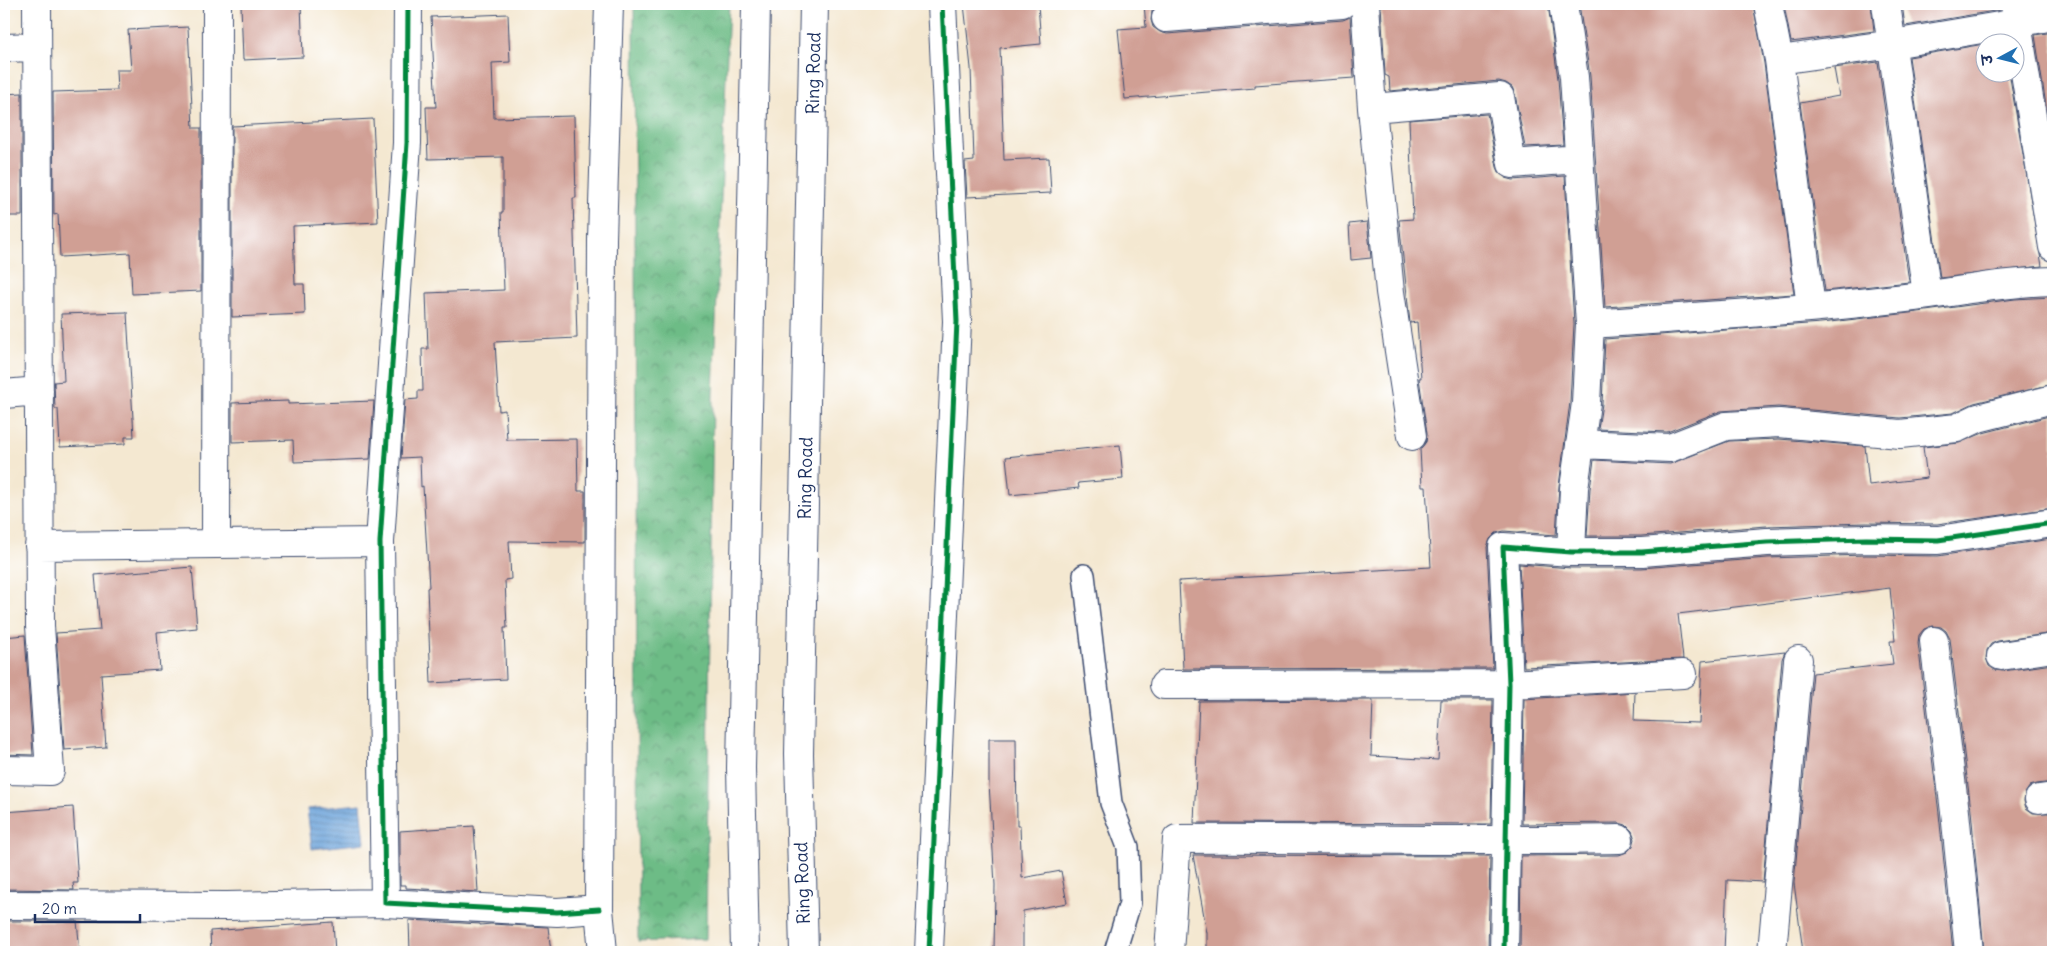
<svg xmlns="http://www.w3.org/2000/svg" width="2057" height="956" font-family="Delius,'Playpen Sans Deva',sans-serif">
	<defs>
		<pattern id="forest-crowns" width="20" height="18" patternUnits="userSpaceOnUse" patternTransform="scale(1.25)"><rect width="20" height="18" fill="#6dbc86"/><path d="M2 6a3 3 0 1 1 6 0M12 15a3 3 0 1 1 6 0" fill="none" stroke="#599971"/></pattern>
		<pattern id="water-rules" width="6" height="5" patternUnits="userSpaceOnUse" patternTransform="scale(1.25)"><rect width="6" height="5" fill="#6ba2d9"/><path d="M0 2.5h6" fill="none" stroke="#5784b3"/></pattern>
	</defs>
	<rect width="100%" height="100%" fill="#fff"/>
	<filter id="ink" filterUnits="userSpaceOnUse"><feTurbulence type="fractalNoise" baseFrequency=".02" numOctaves="2"/><feDisplacementMap in="SourceGraphic" scale="10" xChannelSelector="R" yChannelSelector="G"/><feConvolveMatrix kernelMatrix="1 2 1 2 8 2 1 2 1" color-interpolation-filters="sRGB"/></filter>
	<filter id="wash" filterUnits="userSpaceOnUse"><feTurbulence type="fractalNoise" baseFrequency=".0096" numOctaves="4" result="noise"/><feDisplacementMap in="SourceGraphic" scale="20" xChannelSelector="R" yChannelSelector="G"/><feGaussianBlur stdDeviation="1.12" result="paint"/><feColorMatrix in="noise" values="0 0 0 0 0 0 0 0 0 0 0 0 0 0 0 0 0 1.4 0 .05"/><feComposite in="paint" operator="in"/></filter>
	<g filter="url(#wash)">
		<rect width="100%" height="100%" fill="#f4e8d1"/>
		<path fill="url(#forest-crowns)" stroke="#447672" d="M 634,4 L 729,4 L 713,394 L 706,939 L 638,942 Z"/>
		<path fill="url(#water-rules)" stroke="#43689c" d="M 361,804 L 365,843 L 312,849 L 307,809 Z"/>
		<g id="blocks">
			<path fill="#d09f94" d="M 241,4 L 301,4 L 303,57 L 243,60 Z
				M 964,4 L 1038,4 L 1041,44 L 1000,48 L 1004,160 L 1049,158 L 1051,193 L 967,197 L 965,162 L 974,161 L 971,68 Z
				M 1144,4 L 1161,4 L 1152,11 L 1151,20 L 1153,27 L 1160,32 L 1167,34 L 1343,20 L 1350,17 L 1354,78 L 1255,85 L 1255,88 L 1125,99 L 1118,29 L 1146,27 Z
				M 1381,4 L 1548,4 L 1558,79 L 1563,145 L 1525,147 L 1515,94 L 1512,87 L 1506,83 L 1499,81 L 1390,91 L 1389,77 L 1385,75 Z
				M 1579,4 L 1753,4 L 1764,63 L 1794,294 L 1605,307 L 1590,76 Z
				M 1794,4 L 1871,4 L 1874,31 L 1791,42 L 1784,5 Z
				M 1902,4 L 2000,4 L 2000,10 L 1905,26 Z
				M 508,14 L 510,62 L 492,63 L 494,118 L 574,116 L 576,198 L 573,198 L 577,338 L 495,342 L 499,411 L 505,410 L 507,440 L 577,439 L 578,491 L 585,491 L 585,542 L 509,541 L 511,579 L 505,580 L 507,628 L 504,628 L 506,679 L 431,683 L 427,588 L 429,587 L 423,486 L 421,487 L 420,457 L 401,458 L 405,400 L 418,399 L 418,391 L 423,391 L 422,349 L 428,349 L 426,293 L 504,290 L 501,212 L 503,212 L 503,157 L 428,159 L 426,107 L 436,107 L 431,17 Z
				M 188,27 L 193,128 L 201,128 L 201,291 L 132,294 L 130,253 L 60,257 L 58,214 L 54,215 L 53,92 L 117,90 L 116,70 L 131,70 L 128,30 Z
				M 2053,32 L 2053,150 L 2035,35 Z
				M 1984,44 L 1984,72 L 2009,72 L 2042,266 L 1940,278 L 1909,57 Z
				M 1878,62 L 1909,282 L 1825,291 L 1800,103 L 1839,96 L 1834,68 Z
				M 22,93 L 22,216 L 4,216 L 4,94 Z
				M 1487,114 L 1497,167 L 1500,174 L 1506,178 L 1513,180 L 1565,176 L 1574,324 L 1570,402 L 1559,486 L 1556,535 L 1504,531 L 1496,533 L 1490,539 L 1487,547 L 1493,668 L 1183,669 L 1179,581 L 1431,567 L 1426,487 L 1422,487 L 1420,449 L 1426,442 L 1427,434 L 1419,378 L 1421,378 L 1417,322 L 1410,323 L 1399,220 L 1413,219 L 1409,120 Z
				M 373,119 L 378,222 L 293,226 L 295,284 L 304,284 L 305,314 L 232,317 L 232,126 Z
				M 1367,222 L 1371,258 L 1351,260 L 1349,224 Z
				M 2053,297 L 2053,384 L 1974,403 L 1953,413 L 1900,418 L 1778,407 L 1721,411 L 1667,432 L 1598,429 L 1602,404 L 1605,339 L 1821,323 L 1918,312 L 2015,299 Z
				M 127,312 L 134,437 L 125,437 L 125,444 L 60,447 L 58,409 L 55,409 L 54,382 L 64,381 L 61,314 Z
				M 288,401 L 288,404 L 374,401 L 370,459 L 294,462 L 293,440 L 232,442 L 232,403 Z
				M 2053,415 L 2053,508 L 1937,524 L 1866,523 L 1766,526 L 1641,536 L 1587,536 L 1590,489 L 1594,460 L 1670,464 L 1729,441 L 1779,439 L 1865,446 L 1869,485 L 1927,478 L 1923,447 L 1959,443 L 1983,433 Z
				M 1120,445 L 1123,479 L 1078,483 L 1079,488 L 1010,495 L 1006,457 Z
				M 2051,539 L 2053,562 L 2053,633 L 1998,641 L 1991,644 L 1987,650 L 1986,658 L 1989,666 L 1995,670 L 2003,671 L 2053,664 L 2053,782 L 2037,784 L 2030,786 L 2025,793 L 2024,801 L 2026,808 L 2033,813 L 2053,813 L 2053,949 L 2023,952 L 2018,952 L 2018,948 L 1984,951 L 1971,810 L 1950,639 L 1946,631 L 1941,627 L 1933,626 L 1924,629 L 1919,635 L 1918,643 L 1939,814 L 1953,952 L 1803,952 L 1794,883 L 1813,673 L 1893,664 L 1890,641 L 1895,641 L 1890,588 L 1678,614 L 1683,659 L 1524,667 L 1519,564 L 1571,568 L 1642,568 L 1768,558 L 1866,555 L 1938,556 Z
				M 192,567 L 197,628 L 157,632 L 160,670 L 101,674 L 106,747 L 64,750 L 56,633 L 100,630 L 95,575 Z
				M 25,635 L 33,755 L 4,754 L 4,637 Z
				M 1785,652 L 1782,659 L 1763,882 L 1727,880 L 1724,952 L 1520,952 L 1521,856 L 1619,855 L 1627,852 L 1633,846 L 1635,839 L 1632,831 L 1626,825 L 1619,823 L 1522,824 L 1524,699 L 1635,692 L 1634,721 L 1699,723 L 1702,661 Z
				M 1373,700 L 1371,756 L 1438,760 L 1441,700 L 1493,700 L 1491,824 L 1194,823 L 1199,701 Z
				M 989,739 L 1016,739 L 1017,826 L 1020,826 L 1022,878 L 1061,871 L 1067,903 L 1023,911 L 1023,952 L 994,952 L 995,885 L 989,783 Z
				M 73,807 L 78,883 L 73,883 L 74,890 L 4,889 L 4,812 Z
				M 474,826 L 478,892 L 406,888 L 406,885 L 400,885 L 400,831 Z
				M 1193,855 L 1490,856 L 1488,952 L 1207,952 L 1207,933 Z
				M 409,920 L 480,924 L 480,925 L 491,924 L 548,927 L 551,952 L 410,952 Z
				M 4,921 L 77,921 L 80,952 L 4,952 Z
				M 333,922 L 335,952 L 211,952 L 210,931 Z"/>
		</g>
	</g>
	<g filter="url(#ink)">
		<use href="#blocks" fill-opacity="0" stroke="#3c4b6f" stroke-width="1"/>
		<g fill="none" stroke-linecap="round" stroke-linejoin="round">
			<g stroke="#3c4b6f" stroke-width="24">
				<path id="lane" d="M 1084,575 L 1111,803 L 1128,847 L 1130,903 L 1115,952"/>
			</g>
			<g stroke="#3c4b6f" stroke-width="30">
				<path id="street" d="M 217,4 L 216,544 L 380,542
					M 408,4 L 407,143 L 380,542 L 385,903 L 557,912 L 599,909
					M 1365,4 L 1372,108 L 1390,292 L 1412,436
					M 1563,4 L 1574,77 L 1590,324
					M 1768,4 L 1779,60 L 1893,44 L 2017,23 L 2053,247
					M 1886,4 L 1927,295
					M 2015,4 L 2017,23 L 2053,16
					M 1166,18 L 1342,4
					M 4,48 L 37,47
					M 1779,60 L 1811,307
					M 1372,108 L 1500,97 L 1512,164 L 1579,159
					M 4,394 L 39,391
					M 1580,444 L 1670,448 L 1726,426 L 1779,423 L 1900,434 L 1957,428 L 1978,418 L 2053,399
					M 39,546 L 216,544
					M 1571,552 L 1574,488 L 1586,403 L 1590,324 C 1692,317 1794,311 1896,299 C 1948,294 2000,282 2053,281
					M 1934,641 L 1955,812 L 1969,952
					M 2001,656 L 2053,648
					M 1164,685 L 1509,684 L 1683,674
					M 4,770 L 50,771 L 40,626 L 37,4
					M 2039,799 L 2053,797
					M 4,905 L 227,906 L 385,903
					M 929,952 L 957,321 L 942,4
					M 1169,952 L 1177,839 C 1325,838 1472,842 1619,839
					M 1504,952 L 1509,684 L 1503,547 L 1571,552 L 1642,552 L 1767,542 L 1866,539 L 1938,540 L 2053,523
					M 1772,952 L 1798,660"/>
			</g>
			<g stroke="#3c4b6f" stroke-width="30">
				<path id="secondary" d="M 603,952 L 599,909 L 602,239 L 609,4"/>
			</g>
			<g stroke="#3c4b6f" stroke-width="30">
				<g id="primary">
					<path d="M 745,952 L 741,768 L 756,4"/>
					<path id="s1" d="M 804,952 L 799,754 L 814,4"/>
				</g>
			</g>
			<use href="#lane" stroke="#fff" stroke-width="21"/>
			<use href="#street" stroke="#fff" stroke-width="28"/>
			<use href="#secondary" stroke="#fff" stroke-width="28"/>
			<use href="#primary" stroke="#fff" stroke-width="28"/>
			<g stroke="#fff" stroke-width="8">
				<path id="cycleway" d="M 408,4 L 407,143 L 380,542 L 385,903 L 557,912 L 599,909
					M 929,952 L 957,321 L 942,4
					M 1504,952 L 1509,684 L 1503,547 L 1571,552 L 1642,552 L 1767,542 L 1866,539 L 1938,540 L 2053,523"/>
			</g>
			<use href="#cycleway" stroke="#00873e" stroke-width="5"/>
		</g>
	</g>
	<g text-anchor="middle" dominant-baseline="central" stroke-width="5" stroke-linejoin="round" paint-order="stroke">
		<g font-size="18" fill="#1b2f5e" stroke="#fff">
			<text stroke="none"><textPath href="#s1" startOffset="879">Ring Road</textPath></text>
			<text stroke="none"><textPath href="#s1" startOffset="474">Ring Road</textPath></text>
			<text transform="translate(802 883) rotate(-92)">Ring Road</text>
		</g>
	</g>
	<rect width="2057" height="956" fill="none" stroke="#fff" stroke-width="20"/>
	<g transform="translate(2000 58) rotate(263)"><circle r="24" fill="#ffffff" stroke="#a4acbf"/>
	<path d="M0-4L9 19L0 12L-9 19Z" fill="#1f6fb2"/>
	<text y="-8" font-size="14" font-weight="bold" text-anchor="middle" fill="#1b2f5e">उ</text>
	</g>
	<path d="M35 914v8h105v-8" fill="none" stroke="#1b2f5e" stroke-width="2.5"/>
	<text x="42" y="914" font-size="15" fill="#1b2f5e" stroke="#ffffff" stroke-width="4" paint-order="stroke">20 m</text>
</svg>
